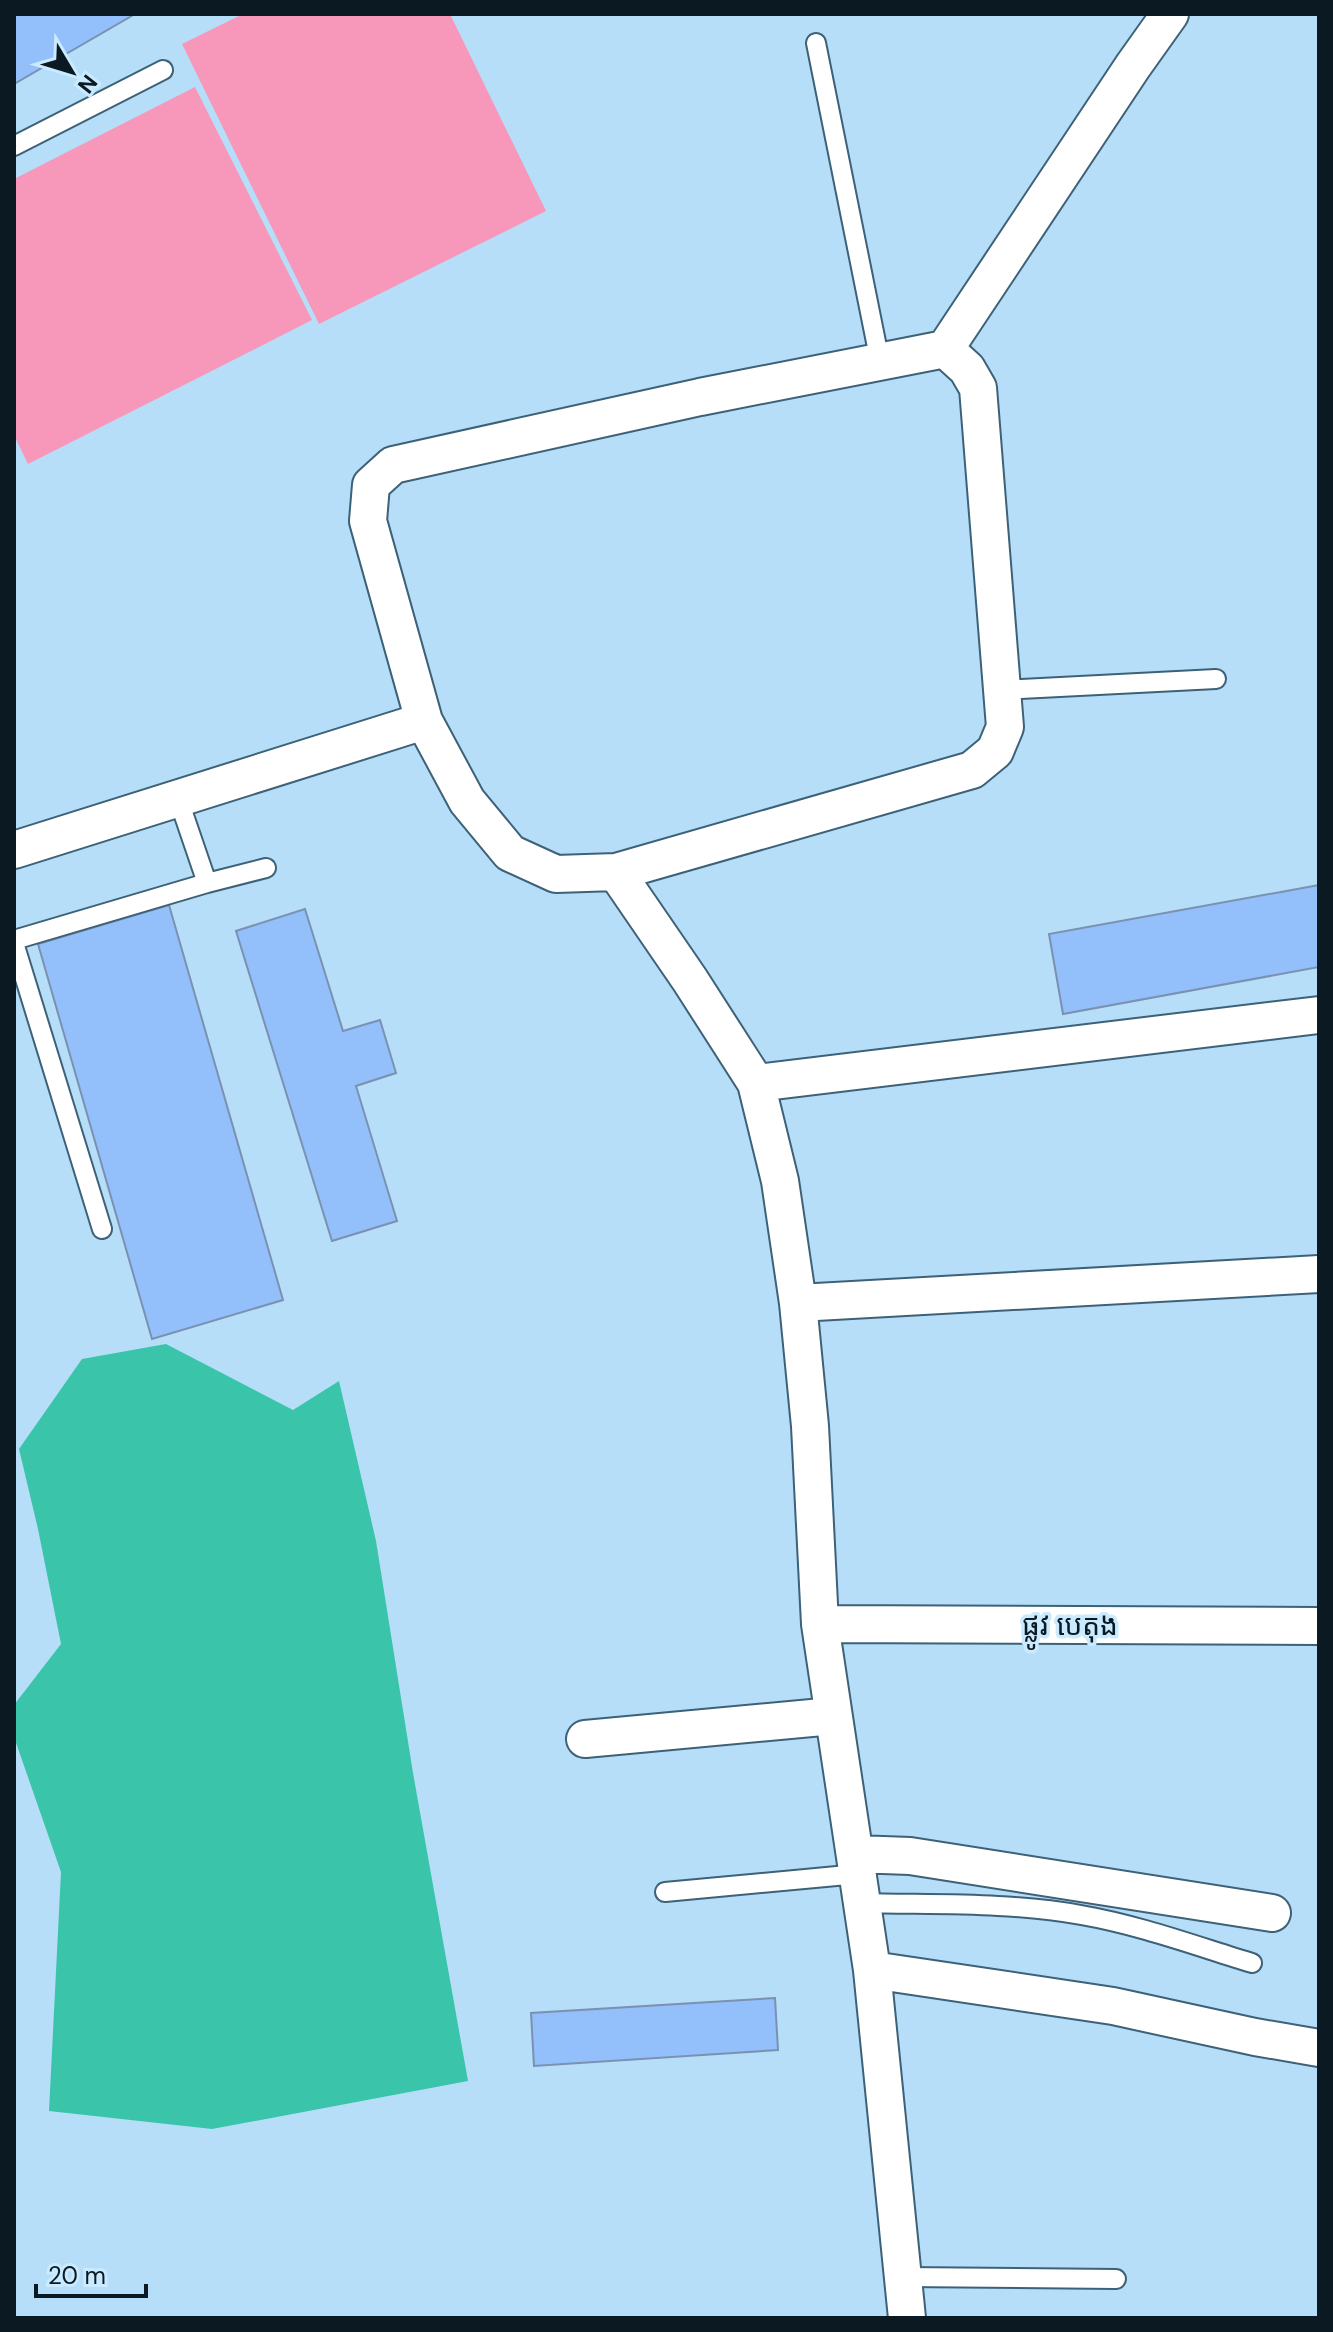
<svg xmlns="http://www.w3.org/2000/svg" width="1333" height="2332" font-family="'DM Sans','Noto Sans Khmer',sans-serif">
	<rect width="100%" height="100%" fill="#b6def8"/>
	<path fill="#f797ba" d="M 243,14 L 450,14 L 546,211 L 319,324 L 182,44 Z
		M 195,87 L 312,320 L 28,464 L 14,435 L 14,179 Z"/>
	<path fill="#3ac4a9" d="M 166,1344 L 293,1410 L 339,1381 L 376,1541 L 413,1773 L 468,2081 L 212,2129 L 49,2111 L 61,1872 L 14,1737 L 14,1705 L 61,1644 L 38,1529 L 19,1449 L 82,1359 Z"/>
	<path fill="#93bffb" stroke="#7a91b1" stroke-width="2" d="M 14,14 L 135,14 L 14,84 Z
		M 1319,885 L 1319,967 L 1063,1014 L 1049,934 Z
		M 169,905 L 283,1300 L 152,1339 L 38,944 Z
		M 305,909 L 343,1031 L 380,1020 L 396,1073 L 356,1086 L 397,1221 L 332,1241 L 236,931 Z
		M 775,1998 L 778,2050 L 534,2066 L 531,2013 Z"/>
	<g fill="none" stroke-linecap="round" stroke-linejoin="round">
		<g stroke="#3d6177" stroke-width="22">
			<path id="service" d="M 816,43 L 880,362
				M 14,146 L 163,70
				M 1003,690 L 1216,679
				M 178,798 L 207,883
				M 14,940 L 207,883 L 266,868
				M 14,943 L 102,1229
				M 665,1892 L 858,1874
				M 862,1903 C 935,1905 1009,1902 1081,1915 C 1139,1925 1196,1946 1252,1963
				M 903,2277 L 1116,2279"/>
		</g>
		<g stroke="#3d6177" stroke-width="40">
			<path id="minor" d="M 945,349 L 967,369 L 978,388 L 1005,727 L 995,751 L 972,770 L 616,872 L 556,874 L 510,853 L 467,801 L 424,721 L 368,521 L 371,485 L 393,465 L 700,397 L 945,349 L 1133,66 L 1170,14
				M 14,850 L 424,721
				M 616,872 L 690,980 L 756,1083 L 780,1181 L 798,1303 L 810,1426 L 820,1624 L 872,1970 L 907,2318
				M 756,1083 L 1319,1015
				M 798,1303 L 1319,1274
				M 820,1624 L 1319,1626
				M 585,1739 L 833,1716
				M 855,1854 L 910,1856 L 1272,1913
				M 872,1970 L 1113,2006 L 1255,2037 L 1319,2048"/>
		</g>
		<use href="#service" stroke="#fff" stroke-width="18"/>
		<use href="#minor" stroke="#fff" stroke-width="36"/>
	</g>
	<g text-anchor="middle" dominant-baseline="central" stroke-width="7" stroke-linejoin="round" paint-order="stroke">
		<g font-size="28" fill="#0a1922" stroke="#caeaff">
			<text x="1070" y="1625">ផ្លូវ បេតុង</text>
		</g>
	</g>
	<rect width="1333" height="2332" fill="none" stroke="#0a1922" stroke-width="32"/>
	<g transform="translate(72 72) rotate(128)" stroke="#caeaff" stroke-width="6" paint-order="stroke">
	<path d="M0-6L14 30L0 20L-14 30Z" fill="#0a1922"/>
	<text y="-12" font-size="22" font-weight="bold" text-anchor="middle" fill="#0a1922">N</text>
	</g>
	<path d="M36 2284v12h110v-12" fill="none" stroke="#0a1922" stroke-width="4"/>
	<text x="48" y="2284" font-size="24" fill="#0a1922" stroke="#caeaff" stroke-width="6" paint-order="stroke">20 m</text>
</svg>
